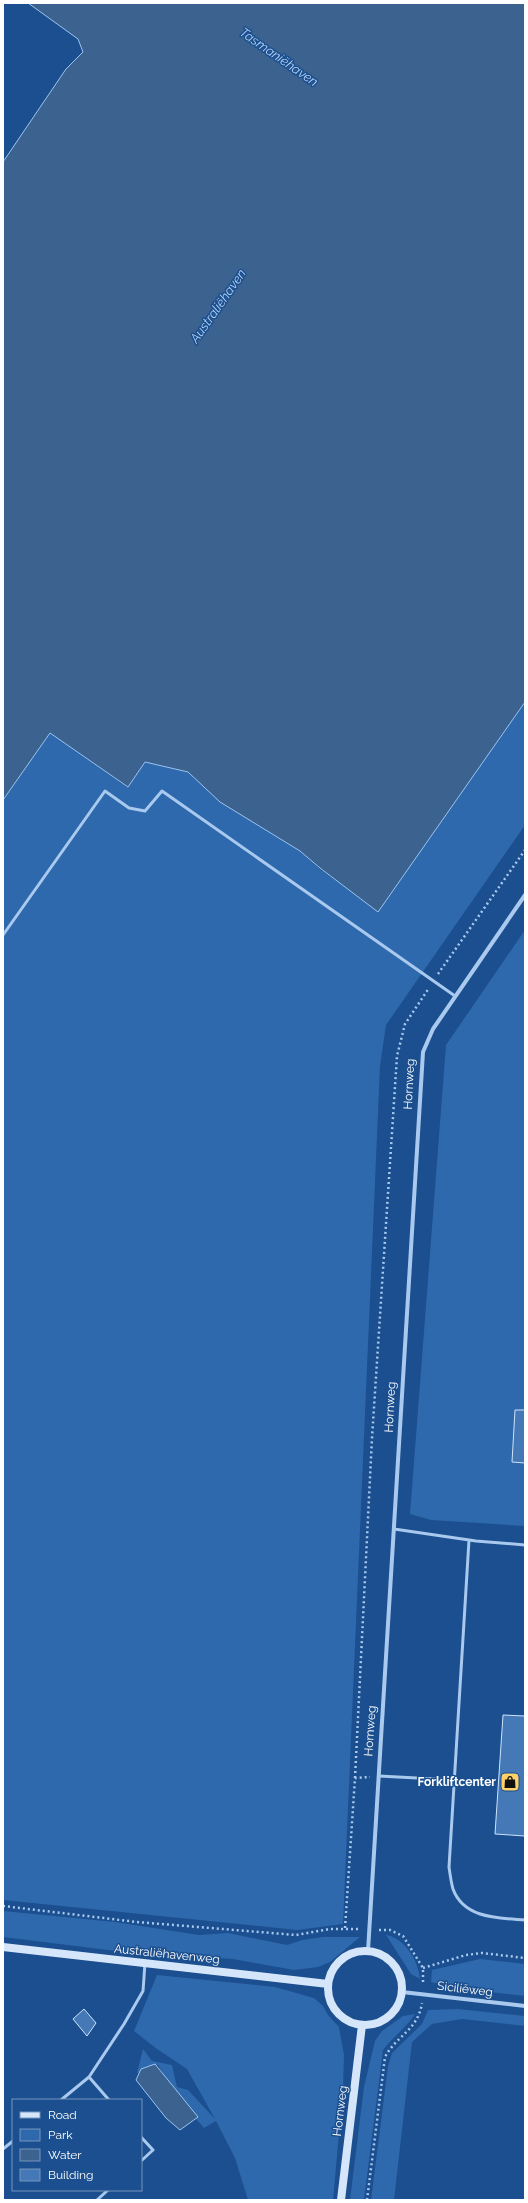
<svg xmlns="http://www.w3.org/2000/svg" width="528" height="2203" font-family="Raleway,sans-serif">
	<rect width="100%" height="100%" fill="#1b4f8f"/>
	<path fill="#2e69ad" d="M 525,702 L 525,825 L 386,1025 L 380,1066 L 343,1924 L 297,1930 L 3,1900 L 3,800 L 50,733 L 127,787 L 145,762 L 188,772 L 248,819 L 300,851 L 320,869 L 378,911 Z
		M 525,930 L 525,1526 L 431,1520 L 410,1514 L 446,1045 Z
		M 3,1911 L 115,1922 L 199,1935 L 228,1933 L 287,1945 L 302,1940 L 323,1937 L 360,1937 L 330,1962 L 318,1967 L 294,1970 L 233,1959 L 132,1953 L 3,1937 Z
		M 386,1935 C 405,1938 419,1962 420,1979 L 411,1974 Z
		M 480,1959 L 525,1964 L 525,1996 L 464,1989 L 431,1982 L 432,1970 Z
		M 157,1975 L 275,1987 L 314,1998 L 323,2006 L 328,2015 L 339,2027 L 344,2055 L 343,2090 L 333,2200 L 248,2200 L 235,2158 L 216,2121 L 204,2128 L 178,2098 L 158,2065 L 137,2073 L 143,2049 L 152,2061 L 172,2065 L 177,2087 L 188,2090 L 215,2119 L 187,2069 L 157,2049 L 134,2031 Z
		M 458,2009 L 525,2016 L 525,2026 L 462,2019 L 432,2024 L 412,2042 L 394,2200 L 371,2200 L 388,2066 L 392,2053 L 422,2024 L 428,2010 Z
		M 415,2014 C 407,2027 393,2037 383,2050 L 364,2200 L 350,2200 L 364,2087 L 375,2041 L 382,2031 L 403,2016 Z"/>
	<path fill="#3c6290" stroke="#9cc4f0" d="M 28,3 L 525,3 L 525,702 L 378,912 L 320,868 L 300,851 L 220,802 L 188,772 L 145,762 L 128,787 L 50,733 L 3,800 L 3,162 L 66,69 L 83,52 L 78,39 Z
		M 155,2064 L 198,2117 L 180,2130 L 166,2118 L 136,2080 L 141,2069 Z"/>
	<path fill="#4478b7" stroke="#cfe3fa" d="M 515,1410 L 525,1410 L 525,1463 L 512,1462 Z
		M 503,1715 L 525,1716 L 525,1836 L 495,1834 Z
		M 84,2009 L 96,2023 L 87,2036 L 73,2019 Z"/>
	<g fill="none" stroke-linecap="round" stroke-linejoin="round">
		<path stroke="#a9c9ee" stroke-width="2.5" stroke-dasharray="2 3" stroke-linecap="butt" d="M 438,974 L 525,850
			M 355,1778 L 372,1438 L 397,1056 L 405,1024 L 429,988
			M 3,1906 L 137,1922 L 296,1935 L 330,1929 L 360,1929
			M 345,1928 L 355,1778 L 370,1777
			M 379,1930 L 390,1930 L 403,1936 L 423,1968 L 423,1984
			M 423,1968 L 466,1955 L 482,1953 L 525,1958
			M 367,2200 L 385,2057 C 397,2035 418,2030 422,2003"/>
		<path stroke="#a9c9ee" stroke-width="3" d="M 3,935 L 105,791 L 129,808 L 145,811 L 162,791 L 455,996
			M 394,1529 L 476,1541 L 525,1545
			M 469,1540 L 449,1867 C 450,1874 451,1882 453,1889 C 464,1919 499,1918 525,1920
			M 379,1776 L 455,1780
			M 89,2077 L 109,2100
			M 61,2100 L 89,2077 L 124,2024 L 143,1991 L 145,1963
			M 141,2137 L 153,2150 L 141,2161
			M 3,2149 L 13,2141
			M 97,2200 L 108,2190"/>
		<path stroke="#a9c9ee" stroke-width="4" d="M 368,1951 L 423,1052 L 433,1029 L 525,895
			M 402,1992 L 525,2006"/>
		<path stroke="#d6e6fa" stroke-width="8" d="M 3,1947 L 328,1984
			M328 1988a37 37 0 1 1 74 0a37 37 0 1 1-74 0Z
			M 341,2200 L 362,2025"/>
	</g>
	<defs>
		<g id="shop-square" transform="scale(1)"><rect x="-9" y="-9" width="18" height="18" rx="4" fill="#ffd166" stroke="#1b4f8f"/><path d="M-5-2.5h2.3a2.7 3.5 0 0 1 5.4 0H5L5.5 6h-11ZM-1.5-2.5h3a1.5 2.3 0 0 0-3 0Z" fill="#111"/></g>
	</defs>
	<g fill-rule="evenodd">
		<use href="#shop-square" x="510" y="1782"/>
	</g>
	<g text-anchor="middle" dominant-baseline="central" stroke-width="3" stroke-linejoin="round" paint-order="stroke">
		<g font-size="12" fill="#fff" stroke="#1b4f8f">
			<text transform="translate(409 1084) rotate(-87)">Hornweg</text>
			<text transform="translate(390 1407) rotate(-87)">Hornweg</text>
			<text transform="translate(370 1731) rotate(-86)">Hornweg</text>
			<text transform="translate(167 1954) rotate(6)">Australiëhavenweg</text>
			<text transform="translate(465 1989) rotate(7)">Siciliëweg</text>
			<text transform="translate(340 2111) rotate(-83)">Hornweg</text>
		</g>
		<g font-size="12" font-weight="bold" fill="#fff" stroke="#1b4f8f" text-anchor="end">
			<text x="496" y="1782">Forkliftcenter</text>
		</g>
		<g font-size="13" font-style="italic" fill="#b5d3f5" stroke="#1b4f8f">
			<text transform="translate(279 57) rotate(35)">Tasmaniëhaven</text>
			<text transform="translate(218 306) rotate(-55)">Australiëhaven</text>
		</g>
	</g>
	<rect width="528" height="2203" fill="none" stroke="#ffffff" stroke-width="8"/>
	<rect x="12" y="2099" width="130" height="92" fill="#1b4f8f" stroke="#7695bc"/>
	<rect x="20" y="2112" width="20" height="6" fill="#d6e6fa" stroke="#7695bc"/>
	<text x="48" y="2119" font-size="12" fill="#ffffff">Road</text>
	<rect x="20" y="2129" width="20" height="12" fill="#2e69ad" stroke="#7695bc"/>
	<text x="48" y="2139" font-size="12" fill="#ffffff">Park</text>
	<rect x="20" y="2149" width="20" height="12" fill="#3c6290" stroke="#7695bc"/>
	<text x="48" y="2159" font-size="12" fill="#ffffff">Water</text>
	<rect x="20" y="2169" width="20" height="12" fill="#4478b7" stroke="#7695bc"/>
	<text x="48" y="2179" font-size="12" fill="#ffffff">Building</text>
</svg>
